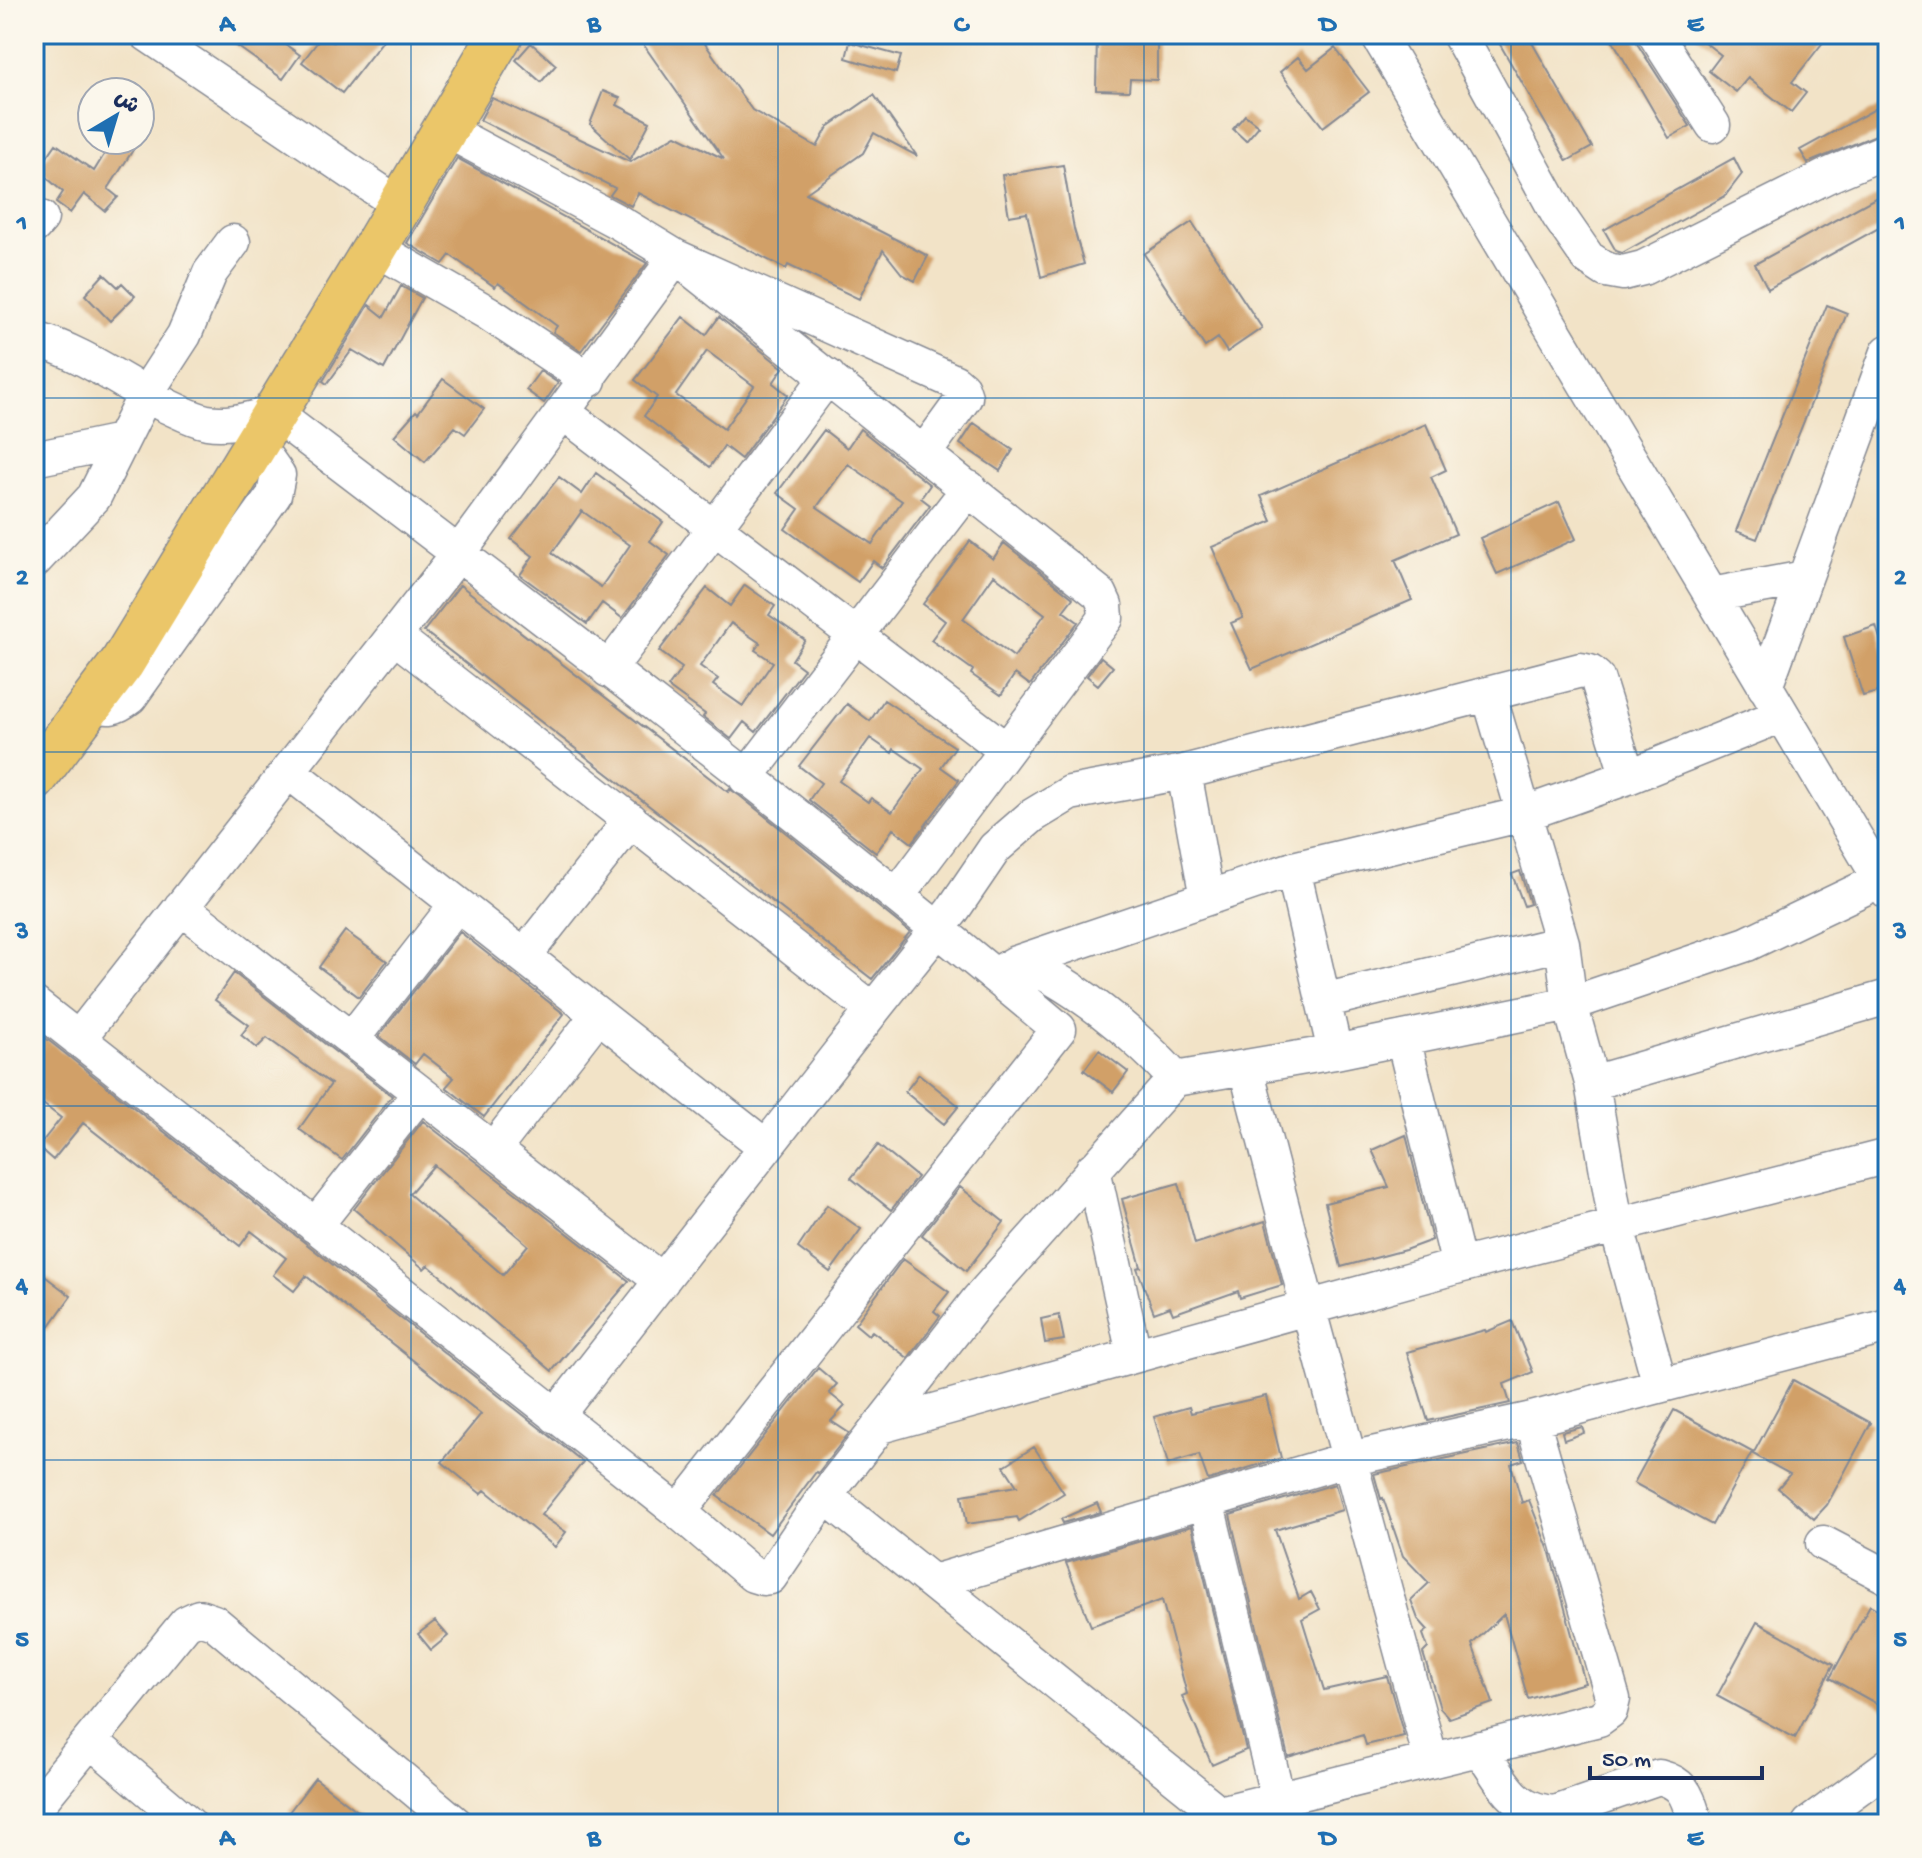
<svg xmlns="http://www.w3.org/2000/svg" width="1922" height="1858" font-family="'Gochi Hand','Playpen Sans Arabic',sans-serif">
	<rect width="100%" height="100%" fill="#fbf7ec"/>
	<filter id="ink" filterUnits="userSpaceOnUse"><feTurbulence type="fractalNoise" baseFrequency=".0125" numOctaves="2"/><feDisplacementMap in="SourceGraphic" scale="16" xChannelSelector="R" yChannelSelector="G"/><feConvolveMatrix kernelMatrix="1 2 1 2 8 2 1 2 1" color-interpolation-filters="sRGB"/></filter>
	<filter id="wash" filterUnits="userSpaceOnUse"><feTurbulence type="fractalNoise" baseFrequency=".006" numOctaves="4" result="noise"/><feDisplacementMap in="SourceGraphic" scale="32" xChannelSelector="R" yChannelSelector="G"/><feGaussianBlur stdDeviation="1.8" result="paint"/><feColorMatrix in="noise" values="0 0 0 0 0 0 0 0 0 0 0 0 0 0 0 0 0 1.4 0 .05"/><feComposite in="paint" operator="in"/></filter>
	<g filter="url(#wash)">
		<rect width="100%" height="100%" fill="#f2e3c7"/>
		<g id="blocks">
			<path fill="#d1a067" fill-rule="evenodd" d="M 220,34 L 271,34 L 300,55 L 283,79 Z
				M 339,34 L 388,34 L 342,93 L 302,62 L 323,35 L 333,42 Z
				M 636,34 L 698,34 L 752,110 L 817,147 L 828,127 L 874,95 L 917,156 L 874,133 L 863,153 L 806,193 L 928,256 L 915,281 L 902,274 L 883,250 L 859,299 L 788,265 L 786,269 L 638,193 L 631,206 L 610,195 L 615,188 L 480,120 L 492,98 L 630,162 L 676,135 L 724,159 Z
				M 1097,34 L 1157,34 L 1157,80 L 1130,79 L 1129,91 L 1096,90 Z
				M 1494,34 L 1527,34 L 1592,147 L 1567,161 Z
				M 1609,34 L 1635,34 L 1638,45 L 1690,126 L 1669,138 Z
				M 1694,34 L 1815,34 L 1824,41 L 1792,82 L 1806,93 L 1791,112 L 1748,78 L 1736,92 L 1709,71 L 1721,55 Z
				M 850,42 L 901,56 L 896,73 L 846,58 Z
				M 531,43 L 556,65 L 541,82 L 516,60 Z
				M 1335,48 L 1369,92 L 1323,127 L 1280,72 L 1298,57 L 1308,69 Z
				M 603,91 L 620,98 L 617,105 L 650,122 L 630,160 L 590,124 Z
				M 1888,102 L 1888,130 L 1808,163 L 1800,150 Z
				M 1245,115 L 1259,126 L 1246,141 L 1233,129 Z
				M 113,140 L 133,150 L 108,189 L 118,197 L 105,211 L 84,194 L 70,213 L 56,203 L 63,192 L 38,170 L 56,144 L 94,171 Z
				M 457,158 L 647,263 L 581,351 L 553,332 L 557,326 L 498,283 L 495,287 L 450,255 L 443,264 L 407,243 Z
				M 1734,158 L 1742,174 L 1725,196 L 1622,253 L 1616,251 L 1604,230 Z
				M 1063,165 L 1074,229 L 1084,264 L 1041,277 L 1027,213 L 1009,216 L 1002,175 Z
				M 1888,191 L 1888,223 L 1768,289 L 1755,264 Z
				M 1192,222 L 1262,328 L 1227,352 L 1218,338 L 1205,347 L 1144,254 Z
				M 104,274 L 118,287 L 122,283 L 135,296 L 110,321 L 85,295 Z
				M 401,286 L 422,298 L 384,369 L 352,350 L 327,384 L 323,381 L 369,305 L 384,317 Z
				M 1827,305 L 1847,313 L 1757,539 L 1736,531 Z
				M 683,317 L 706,335 L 719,317 L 783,368 L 773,383 L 788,395 L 741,459 L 724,446 L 710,467 L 644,416 L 657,397 L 635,380 ZM 707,351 L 754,386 L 724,429 L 676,395 Z
				M 540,371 L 558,383 L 544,403 L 526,390 Z
				M 443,379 L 484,409 L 465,434 L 455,427 L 425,462 L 394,436 L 416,411 L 418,413 Z
				M 974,423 L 1013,450 L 1000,471 L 960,444 Z
				M 1426,424 L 1446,470 L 1431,477 L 1456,534 L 1395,560 L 1412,600 L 1252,669 L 1231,623 L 1243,618 L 1212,547 L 1272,521 L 1261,496 Z
				M 860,429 L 930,485 L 921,498 L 930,505 L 882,568 L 873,561 L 858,582 L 785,529 L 799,509 L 777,493 L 824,430 L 847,448 ZM 848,464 L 902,501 L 872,544 L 817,507 Z
				M 596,473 L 663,522 L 650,541 L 669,555 L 622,618 L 602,603 L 587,624 L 520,575 L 533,556 L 511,539 L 559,477 L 582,494 ZM 582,511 L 630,545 L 601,587 L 552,553 Z
				M 1559,502 L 1576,539 L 1497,574 L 1480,538 Z
				M 970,541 L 993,559 L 1004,543 L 1073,598 L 1063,611 L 1078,622 L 1030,685 L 1015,674 L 1001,695 L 971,674 L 973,670 L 931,640 L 945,621 L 923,604 ZM 994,575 L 1045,614 L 1014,657 L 963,619 Z
				M 460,585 L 728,792 L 730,789 L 740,796 L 910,932 L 872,979 L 424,631 Z
				M 745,585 L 775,606 L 769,615 L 805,640 L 792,660 L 804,669 L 756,732 L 744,722 L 731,739 L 703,717 L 705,714 L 668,687 L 682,668 L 659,651 L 707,588 L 730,606 ZM 731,623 L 760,643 L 755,650 L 773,662 L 743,706 L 713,685 L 718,679 L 700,666 Z
				M 1876,626 L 1888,664 L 1888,689 L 1863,696 L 1844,637 Z
				M 1101,657 L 1113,667 L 1098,685 L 1087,676 Z
				M 884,700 L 955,747 L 941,767 L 959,780 L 912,843 L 893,829 L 876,853 L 809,800 L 821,783 L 799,766 L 847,704 L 870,721 ZM 870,738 L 892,753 L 894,749 L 923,769 L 892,812 L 871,798 L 868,802 L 839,781 Z
				M 1520,871 L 1530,904 L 1524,906 L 1512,874 Z
				M 345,931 L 387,961 L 359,997 L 319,967 Z
				M 460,932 L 564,1014 L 484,1117 L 446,1087 L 454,1078 L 423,1054 L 415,1064 L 379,1036 Z
				M 234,973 L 392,1096 L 342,1160 L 299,1129 L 331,1084 L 267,1038 L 257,1048 L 241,1035 L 249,1025 L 215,1000 Z
				M 34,1029 L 583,1462 L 541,1515 L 566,1532 L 555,1547 L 485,1490 L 481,1494 L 442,1462 L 481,1414 L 306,1276 L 294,1291 L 273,1275 L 286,1258 L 251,1231 L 240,1246 L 83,1123 L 53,1160 L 38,1147 L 61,1118 L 34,1097 Z
				M 1099,1050 L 1128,1072 L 1113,1092 L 1084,1070 Z
				M 919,1074 L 959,1106 L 944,1124 L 905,1092 Z
				M 423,1121 L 629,1281 L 552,1371 L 428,1265 L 424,1269 L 354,1209 ZM 434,1165 L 528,1245 L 503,1275 L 409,1194 Z
				M 1406,1135 L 1432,1240 L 1405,1250 L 1341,1267 L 1325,1203 L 1389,1187 L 1372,1150 Z
				M 878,1145 L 917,1177 L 891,1210 L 851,1178 Z
				M 1179,1183 L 1195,1244 L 1265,1221 L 1282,1285 L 1240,1298 L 1238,1291 L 1173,1314 L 1170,1307 L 1154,1313 L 1137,1268 L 1141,1267 L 1122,1199 Z
				M 960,1187 L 1004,1222 L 966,1271 L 922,1235 Z
				M 827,1205 L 861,1229 L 830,1272 L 798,1248 Z
				M 903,1259 L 949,1292 L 934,1311 L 940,1316 L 908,1358 L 872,1331 L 868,1335 L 855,1324 Z
				M 34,1268 L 71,1296 L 46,1331 L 34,1322 Z
				M 1059,1315 L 1064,1340 L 1045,1343 L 1041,1319 Z
				M 1512,1321 L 1533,1372 L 1504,1384 L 1510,1403 L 1428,1421 L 1407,1352 L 1485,1330 L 1486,1332 Z
				M 818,1368 L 837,1384 L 829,1393 L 845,1406 L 831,1421 L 849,1433 L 818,1473 L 816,1472 L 770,1534 L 717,1496 Z
				M 1793,1380 L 1871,1423 L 1827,1505 L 1814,1519 L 1778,1488 L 1790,1474 L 1753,1454 Z
				M 1266,1396 L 1281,1458 L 1208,1480 L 1199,1455 L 1168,1464 L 1154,1417 L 1189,1407 L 1191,1413 Z
				M 1674,1410 L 1752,1452 L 1712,1525 L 1634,1483 Z
				M 1582,1427 L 1584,1433 L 1564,1440 L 1562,1432 Z
				M 1518,1443 L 1523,1460 L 1511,1464 L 1522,1503 L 1529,1500 L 1550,1553 L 1585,1683 L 1528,1699 L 1504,1614 L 1472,1644 L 1493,1703 L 1449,1718 L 1440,1708 L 1423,1653 L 1428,1648 L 1423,1634 L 1428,1630 L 1418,1619 L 1411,1600 L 1429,1583 L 1403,1556 L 1383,1498 L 1381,1499 L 1374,1474 Z
				M 1034,1447 L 1064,1493 L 1019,1521 L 1017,1517 L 967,1524 L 962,1495 L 1017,1486 L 1004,1466 Z
				M 1335,1484 L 1342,1510 L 1275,1530 L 1299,1599 L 1311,1592 L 1320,1609 L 1302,1619 L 1324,1690 L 1387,1676 L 1404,1736 L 1366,1745 L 1363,1735 L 1288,1757 L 1230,1515 Z
				M 1097,1503 L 1101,1512 L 1063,1523 L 1061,1519 Z
				M 1192,1526 L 1246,1750 L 1212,1765 L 1182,1696 L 1187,1694 L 1162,1600 L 1091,1626 L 1066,1563 Z
				M 1870,1605 L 1888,1615 L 1888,1710 L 1830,1678 Z
				M 435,1621 L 448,1636 L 431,1650 L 418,1634 Z
				M 1757,1622 L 1834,1664 L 1795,1738 L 1717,1696 Z
				M 315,1778 L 374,1824 L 305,1824 L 289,1812 Z"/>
		</g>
	</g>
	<g filter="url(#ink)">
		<use href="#blocks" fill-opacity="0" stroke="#868992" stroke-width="2"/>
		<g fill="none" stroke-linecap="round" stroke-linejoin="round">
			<g stroke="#868992" stroke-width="37">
				<path id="minor" d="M 147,34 L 400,205
					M 1377,34 L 1888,892
					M 1459,34 L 1559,216 L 1588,258 L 1606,270 L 1623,273 L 1643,268 L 1827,176 L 1888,150
					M 1655,34 L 1713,125
					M 444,129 L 620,223 L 676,257 L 955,382 L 962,388 L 965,397 L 925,452
					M 34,226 L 41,218
					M 375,248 L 488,313 L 589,380
					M 34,339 C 79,350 126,385 167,406 C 180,412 193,419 207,422 C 230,426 252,418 274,413 C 539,614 804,816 1059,1029 L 679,1512
					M 564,413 L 1006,750
					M 34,459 L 121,441
					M 34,561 L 94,497 L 145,395 L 184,335 L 210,273 L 233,242
					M 1711,595 L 1805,578
					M 394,636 L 873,1010 L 556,1416
					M 608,670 L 828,376
					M 1765,687 L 1888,352
					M 1489,695 L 1562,943 L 1570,1004 L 1592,1083 L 1616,1224 L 1660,1385
					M 92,703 C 108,710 116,708 130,697 L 274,495 L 278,475 L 256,444
					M 288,771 L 765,1146
					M 1184,772 L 1207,898
					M 746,778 L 969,488
					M 1293,869 L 1335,1052
					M 181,907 L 662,1281
					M 524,956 L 631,820
					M 1016,963 C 1061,972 1146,1043 1175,1079
					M 995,975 L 1016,963 L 1293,869 L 1524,814 L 1628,777 L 1782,715
					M 1323,1001 L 1562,943
					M 34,1004 L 679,1512 L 753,1575 L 763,1578 L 770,1577 L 825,1496 L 979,1299 L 1175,1079 L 1335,1052 L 1570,1004 L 1747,944 L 1881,880
					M 873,1010 L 952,911 L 995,848 L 1032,816 L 1070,793 L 1184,772 L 1581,670 L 1590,672 L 1597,678 L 1628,777
					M 1403,1038 L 1459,1266
					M 78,1039 L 459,553 L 676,257 L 1100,594 L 1105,605 L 1106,618 L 897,896
					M 351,1040 L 457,904
					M 1246,1068 L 1308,1307 L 1431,1760
					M 1592,1083 L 1888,997
					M 493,1150 L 598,1015
					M 1093,1169 L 1134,1354
					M 315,1226 L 420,1093
					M 880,1426 L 1459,1266 L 1888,1156
					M 825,1496 L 1233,1824
					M 1206,1501 L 1278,1799
					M 1823,1543 L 1888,1577
					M 933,1582 L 1349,1459 L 1532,1419 L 1888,1326
					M 91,1741 L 189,1824
					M 1479,1748 C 1503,1781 1511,1810 1555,1813 L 1659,1777 C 1687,1784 1687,1798 1696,1824
					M 34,1809 L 186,1623 L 199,1617 L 214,1622 L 456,1824
					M 1220,1813 L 1599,1719 L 1610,1711 L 1613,1699 L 1532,1419
					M 1809,1824 L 1888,1766"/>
			</g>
			<g stroke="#868992" stroke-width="47">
				<path id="major" d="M 34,779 L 122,663 L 375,248 L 501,34"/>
			</g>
			<use href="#minor" stroke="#fff" stroke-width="34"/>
			<use href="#major" stroke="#ebc669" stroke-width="44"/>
		</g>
	</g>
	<path fill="none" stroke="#1f6fb2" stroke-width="2" stroke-opacity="0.55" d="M 411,34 L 411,1824M 778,34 L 778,1824M 1144,34 L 1144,1824M 1511,34 L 1511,1824M 34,398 L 1888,398M 34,752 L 1888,752M 34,1106 L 1888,1106M 34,1460 L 1888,1460"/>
	<rect width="1922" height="1858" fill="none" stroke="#fbf7ec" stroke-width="88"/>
	<g transform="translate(116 116) rotate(38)"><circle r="38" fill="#fbf7ec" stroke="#a1a7b3" stroke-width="2"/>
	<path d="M0-6L14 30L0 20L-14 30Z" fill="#1f6fb2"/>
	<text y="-12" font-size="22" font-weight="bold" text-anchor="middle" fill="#1b2f5e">ش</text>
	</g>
	<path d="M1590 1766v12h172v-12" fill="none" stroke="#1b2f5e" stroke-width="4"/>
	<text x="1602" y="1766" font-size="24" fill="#1b2f5e" stroke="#fbf7ec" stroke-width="6" paint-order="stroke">50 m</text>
	<rect x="44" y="44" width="1834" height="1770" fill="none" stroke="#1f6fb2" stroke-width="3"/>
	<g font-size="26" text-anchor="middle" font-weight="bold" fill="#1f6fb2">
		<text x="227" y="31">A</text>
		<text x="594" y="31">B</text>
		<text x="961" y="31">C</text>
		<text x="1328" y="31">D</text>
		<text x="1695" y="31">E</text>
		<text x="22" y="230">1</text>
		<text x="1900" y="230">1</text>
		<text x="22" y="584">2</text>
		<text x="1900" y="584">2</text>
		<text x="22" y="938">3</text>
		<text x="1900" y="938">3</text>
		<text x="22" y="1292">4</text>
		<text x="1900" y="1292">4</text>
		<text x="22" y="1646">5</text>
		<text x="1900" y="1646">5</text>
		<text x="227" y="1845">A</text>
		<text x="594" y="1845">B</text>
		<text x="961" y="1845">C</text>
		<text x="1328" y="1845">D</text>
		<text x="1695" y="1845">E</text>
	</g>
</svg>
